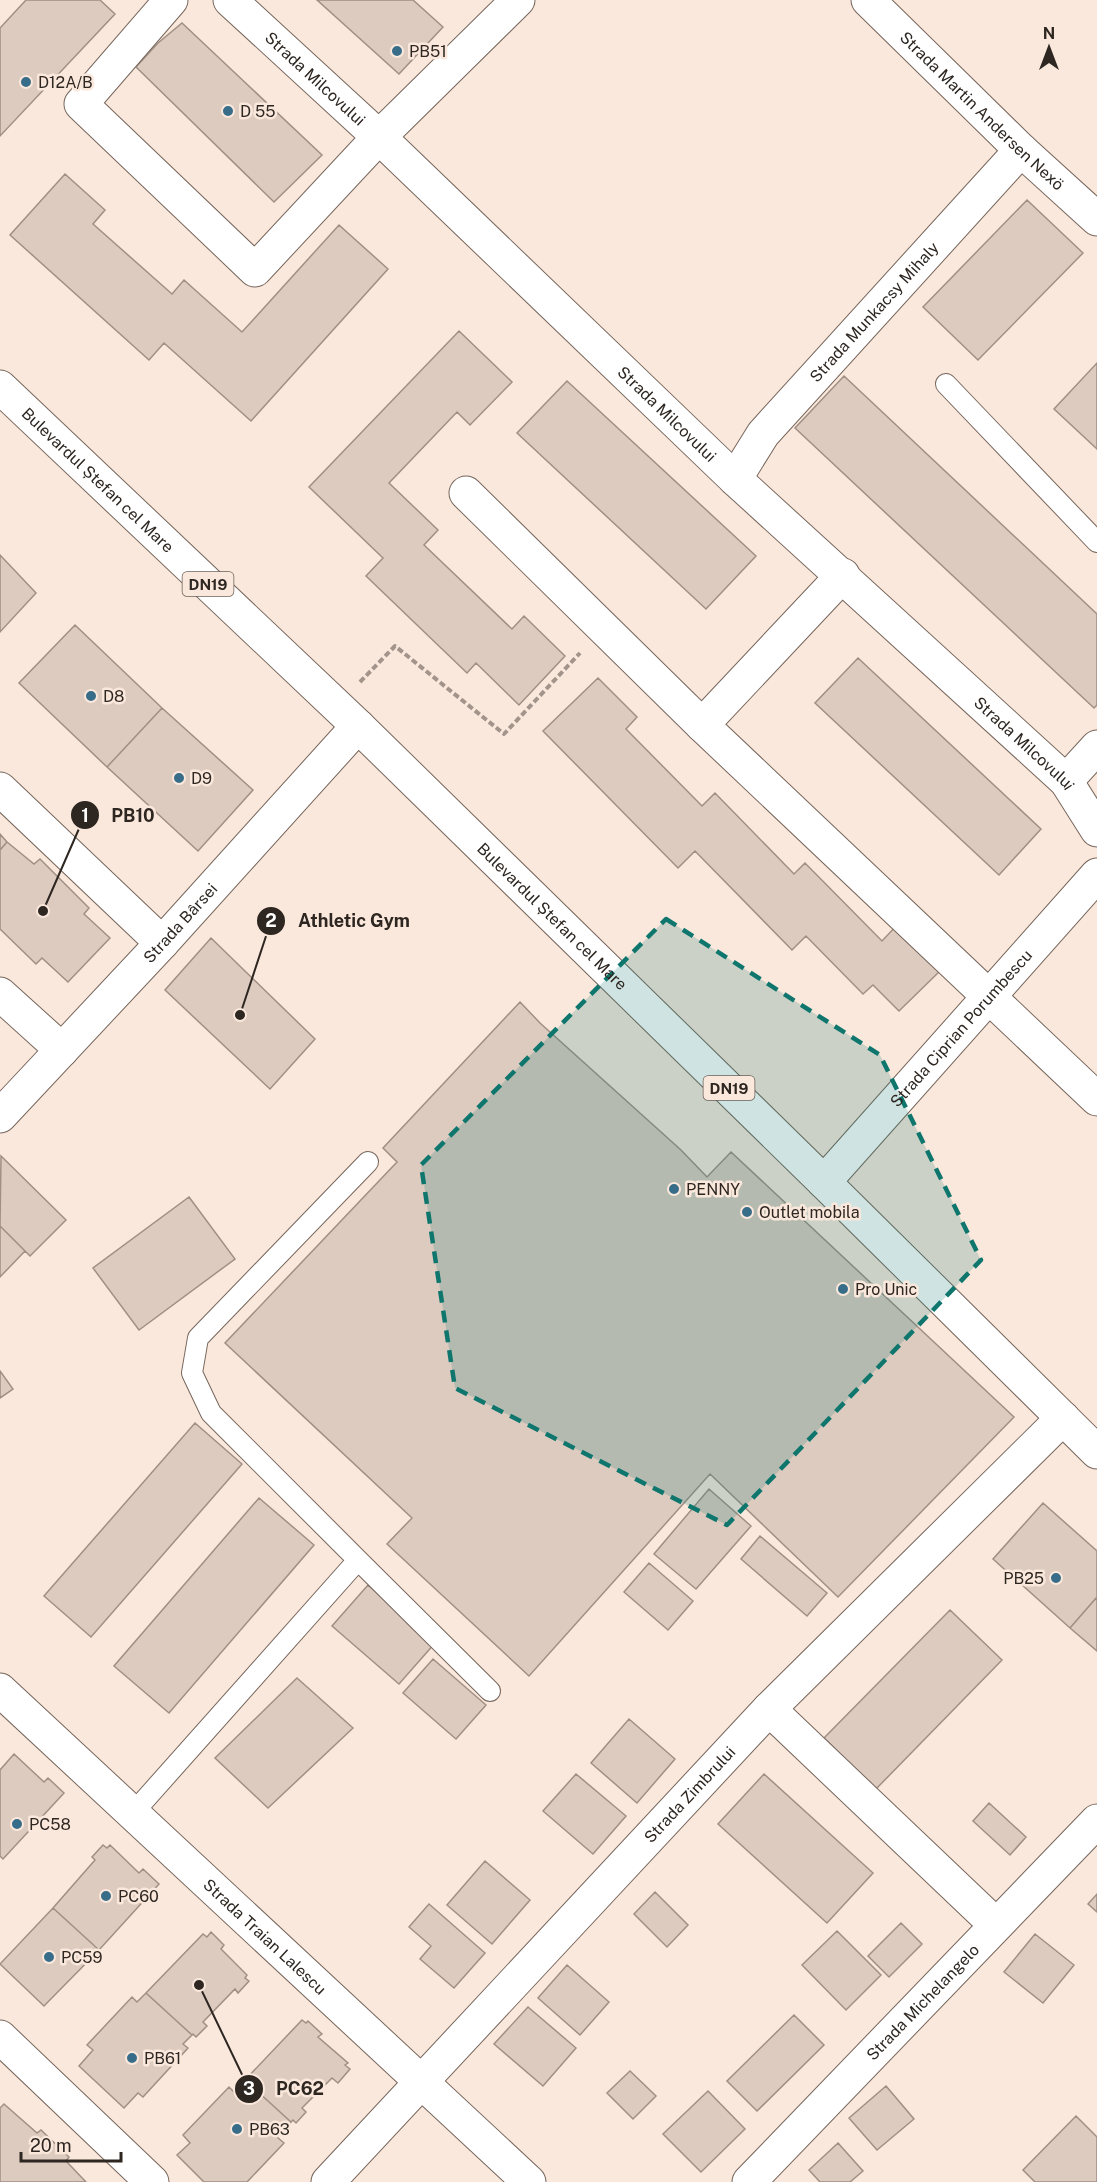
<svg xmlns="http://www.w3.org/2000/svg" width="1097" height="2182" font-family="'Public Sans',sans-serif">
	<rect width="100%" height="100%" fill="#fbe8dc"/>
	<path fill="#decbc0" stroke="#a08f84" stroke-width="1.5" d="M 26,0 L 100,0 L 115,14 L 0,136 L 0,28 Z
		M 317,0 L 413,0 L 443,27 L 399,74 Z
		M 182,23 L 322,155 L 274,202 L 136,67 L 158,43 Z
		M 65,174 L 105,210 L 93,224 L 172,294 L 184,280 L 242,332 L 339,225 L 388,269 L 251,421 L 164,343 L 149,360 L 10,235 Z
		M 1027,200 L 1083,253 L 978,360 L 923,307 Z
		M 459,331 L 512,382 L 470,425 L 457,412 L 389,483 L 438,530 L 424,545 L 512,629 L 524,616 L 565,656 L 519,705 L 476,663 L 467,673 L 366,576 L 383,558 L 309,487 Z
		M 1097,363 L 1097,449 L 1054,409 Z
		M 844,376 L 1097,614 L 1097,705 L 1094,708 L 795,428 Z
		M 567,381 L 756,556 L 706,609 L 517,433 Z
		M 0,555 L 36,593 L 0,632 Z
		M 75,625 L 162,708 L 107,767 L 19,683 Z
		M 858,658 L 1041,829 L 999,875 L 815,703 Z
		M 598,678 L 637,717 L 626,729 L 702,806 L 715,793 L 794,874 L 805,863 L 882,941 L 898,924 L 942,969 L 899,1011 L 873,985 L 863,994 L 806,936 L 792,950 L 695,851 L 678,868 L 543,731 Z
		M 162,708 L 253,790 L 198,851 L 107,767 Z
		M 0,834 L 7,842 L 0,850 Z
		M 7,842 L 34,864 L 40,859 L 89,908 L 84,914 L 110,938 L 68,982 L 42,958 L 36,964 L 0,929 L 0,850 Z
		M 211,938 L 315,1039 L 270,1089 L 165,990 Z
		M 520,1002 L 540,1023 L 681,1150 L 707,1177 L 731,1152 L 1014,1417 L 838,1597 L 710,1474 L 529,1676 L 387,1544 L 412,1518 L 225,1343 L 397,1162 L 383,1148 Z
		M 1,1156 L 66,1220 L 30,1256 L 0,1226 Z
		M 189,1197 L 235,1259 L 139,1330 L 93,1268 Z
		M 0,1226 L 25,1251 L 0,1277 Z
		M 0,1371 L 13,1389 L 0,1398 Z
		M 195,1423 L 242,1464 L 91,1637 L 44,1596 Z
		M 709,1489 L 751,1526 L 696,1589 L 654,1554 Z
		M 259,1498 L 314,1545 L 169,1713 L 114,1666 Z
		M 1043,1503 L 1097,1551 L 1097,1597 L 1070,1628 L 993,1559 Z
		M 760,1536 L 827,1593 L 807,1616 L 741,1559 Z
		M 649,1563 L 693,1601 L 668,1630 L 624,1592 Z
		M 368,1585 L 435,1643 L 399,1684 L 332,1626 Z
		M 1097,1597 L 1097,1651 L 1070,1628 Z
		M 950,1610 L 1002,1660 L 876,1789 L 824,1738 Z
		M 433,1659 L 486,1705 L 456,1739 L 403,1693 Z
		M 297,1678 L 353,1728 L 268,1808 L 215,1758 Z
		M 629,1719 L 675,1759 L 637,1803 L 591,1763 Z
		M 14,1754 L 44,1782 L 48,1778 L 64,1793 L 3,1859 L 0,1856 L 0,1770 Z
		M 576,1774 L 626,1816 L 593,1854 L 543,1811 Z
		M 764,1774 L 873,1873 L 827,1923 L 718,1824 Z
		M 989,1803 L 1026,1837 L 1010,1855 L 973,1821 Z
		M 103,1845 L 107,1848 L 110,1845 L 139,1873 L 143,1869 L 159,1884 L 99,1950 L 53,1908 L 95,1860 L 92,1857 Z
		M 485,1861 L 530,1900 L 492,1944 L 447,1905 Z
		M 655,1892 L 688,1925 L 667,1947 L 634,1914 Z
		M 1097,1894 L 1097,1912 L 1088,1904 Z
		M 429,1904 L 485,1953 L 454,1988 L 420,1959 L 431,1946 L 409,1927 Z
		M 53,1908 L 99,1950 L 44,2006 L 0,1964 Z
		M 901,1923 L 922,1944 L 889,1977 L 868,1956 Z
		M 837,1931 L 881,1975 L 846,2010 L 802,1965 Z
		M 211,1932 L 224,1945 L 221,1949 L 247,1975 L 245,1978 L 249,1981 L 238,1993 L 235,1989 L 203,2022 L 207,2026 L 196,2037 L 193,2034 L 192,2035 L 146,1993 L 203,1934 L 207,1937 Z
		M 1035,1934 L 1074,1965 L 1043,2003 L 1004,1972 Z
		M 567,1965 L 609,2002 L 580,2035 L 538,1998 Z
		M 146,1993 L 192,2035 L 183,2044 L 188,2048 L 143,2097 L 138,2093 L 124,2108 L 79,2066 L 93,2050 L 87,2045 L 132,1997 L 137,2002 Z
		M 528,2007 L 576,2048 L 543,2086 L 494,2044 Z
		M 794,2015 L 824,2045 L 757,2111 L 727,2081 Z
		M 302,2020 L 306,2023 L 308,2021 L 322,2034 L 318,2037 L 348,2063 L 345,2065 L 350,2069 L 338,2083 L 332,2078 L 302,2108 L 306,2112 L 296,2123 L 293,2120 L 291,2122 L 245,2080 Z
		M 630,2071 L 656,2096 L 633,2119 L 607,2093 Z
		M 245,2080 L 291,2122 L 277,2137 L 284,2143 L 247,2182 L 204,2182 L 177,2155 L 190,2143 L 183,2135 L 229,2087 L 234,2092 Z
		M 886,2086 L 914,2119 L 877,2150 L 849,2118 Z
		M 708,2091 L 745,2129 L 701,2172 L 663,2134 Z
		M 4,2104 L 37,2133 L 41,2130 L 69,2157 L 66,2161 L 86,2182 L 0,2182 L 0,2108 Z
		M 1076,2116 L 1097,2137 L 1097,2182 L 1035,2182 L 1023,2170 Z
		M 838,2143 L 863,2171 L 850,2182 L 820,2182 L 809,2170 Z"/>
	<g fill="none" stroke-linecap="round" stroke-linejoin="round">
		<g stroke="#76665c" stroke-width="22">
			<path id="service" d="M 946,384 L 1097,542
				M 358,1560 L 490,1691
				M 133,1813 L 358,1560 L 211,1413 L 192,1373 L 198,1338 L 368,1162"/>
		</g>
		<g stroke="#76665c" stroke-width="35">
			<g id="minor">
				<path d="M 171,0 L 81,104 L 255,270 L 379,137 L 518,0"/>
				<path id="s1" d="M 230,0 L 379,137 L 735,479 L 1066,781 L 1097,830"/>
				<path id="s2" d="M 868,0 L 1021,150 L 1097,219"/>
				<path id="s3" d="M 735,479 L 763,434 L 1021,150"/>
				<path d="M 466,493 L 702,725 L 1097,1099"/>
				<path d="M 702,725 L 843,575"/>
				<path d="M 1066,781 L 1097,747"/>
				<path d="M 0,789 L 162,943"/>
				<path d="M 0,994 L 62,1050"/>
				<path id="s4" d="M 0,1116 L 162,943 L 358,726"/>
				<path id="s5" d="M 824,1182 L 1097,875"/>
				<path id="s6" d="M 0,1690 L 529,2182"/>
				<path d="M 769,1709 L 996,1925"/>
				<path d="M 0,2037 L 152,2182"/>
				<path id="s7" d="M 328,2182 L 769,1709 L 1063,1418"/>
				<path id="s8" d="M 749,2182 L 1097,1821"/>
			</g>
		</g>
		<g stroke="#76665c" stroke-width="35">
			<g id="primary">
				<path id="s9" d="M 0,387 L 358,726 L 824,1182 L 1097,1452"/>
			</g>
		</g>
		<path stroke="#a2948b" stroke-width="4" stroke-dasharray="6 3" stroke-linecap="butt" d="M 360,682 L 395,646 L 504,734 L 580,653"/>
		<use href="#service" stroke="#fff" stroke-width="20"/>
		<use href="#minor" stroke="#fff" stroke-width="33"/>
		<use href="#primary" stroke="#fff" stroke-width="33"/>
	</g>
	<path fill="#0f766e" fill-opacity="0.2" stroke="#0f766e" stroke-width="4.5" stroke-dasharray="12 8" stroke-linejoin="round" d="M 666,919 L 880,1055 L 981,1260 L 727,1525 L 455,1388 L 421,1165 Z"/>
	<g fill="#386d89" stroke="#fbe8dc" stroke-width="2">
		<circle cx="397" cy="51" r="6"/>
		<circle cx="26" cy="82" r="6"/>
		<circle cx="228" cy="111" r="6"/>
		<circle cx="91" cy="696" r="6"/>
		<circle cx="179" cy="778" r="6"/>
		<circle cx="674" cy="1189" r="6"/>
		<circle cx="747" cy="1212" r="6"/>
		<circle cx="843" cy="1289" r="6"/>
		<circle cx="1056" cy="1578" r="6"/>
		<circle cx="17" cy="1824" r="6"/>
		<circle cx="106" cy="1896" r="6"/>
		<circle cx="49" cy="1957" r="6"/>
		<circle cx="132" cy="2058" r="6"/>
		<circle cx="237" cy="2129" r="6"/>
	</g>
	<g text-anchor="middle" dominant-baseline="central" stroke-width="5" stroke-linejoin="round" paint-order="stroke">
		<g fill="#fbe8dc" stroke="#6b6059" stroke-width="1.5">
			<rect x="182.5" y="572" width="51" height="24" rx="4.5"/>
			<rect x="703.5" y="1076" width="51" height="24" rx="4.5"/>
		</g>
		<g font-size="15" font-weight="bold" fill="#2d2621">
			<text x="208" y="584">DN19</text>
			<text x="729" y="1088">DN19</text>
		</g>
		<g font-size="16" fill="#2d2621" stroke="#fbe8dc" text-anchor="start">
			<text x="409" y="51">PB51</text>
			<text x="38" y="82">D12A/B</text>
			<text x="240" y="111">D 55</text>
			<text x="103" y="696">D8</text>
			<text x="191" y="778">D9</text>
			<text x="686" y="1189">PENNY</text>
			<text x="759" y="1212">Outlet mobila</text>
			<text x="855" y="1289">Pro Unic</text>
			<text x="1044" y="1578" text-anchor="end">PB25</text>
			<text x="29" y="1824">PC58</text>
			<text x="118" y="1896">PC60</text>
			<text x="61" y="1957">PC59</text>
			<text x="144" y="2058">PB61</text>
			<text x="249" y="2129">PB63</text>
		</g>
		<g font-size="16" fill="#2d2621" stroke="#fbe8dc">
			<text stroke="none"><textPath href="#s1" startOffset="116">Strada Milcovului</textPath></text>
			<text stroke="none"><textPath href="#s2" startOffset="159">Strada Martin Andersen Nexö</textPath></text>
			<text stroke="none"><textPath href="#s3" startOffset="218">Strada Munkacsy Mihaly</textPath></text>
			<text stroke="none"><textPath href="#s1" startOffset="602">Strada Milcovului</textPath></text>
			<text stroke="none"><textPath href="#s9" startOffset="135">Bulevardul Ștefan cel Mare</textPath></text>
			<text stroke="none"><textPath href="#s1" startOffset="1088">Strada Milcovului</textPath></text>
			<text stroke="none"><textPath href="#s9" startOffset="765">Bulevardul Ștefan cel Mare</textPath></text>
			<text stroke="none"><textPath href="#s4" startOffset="264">Strada Bârsei</textPath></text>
			<text stroke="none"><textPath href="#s5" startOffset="206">Strada Ciprian Porumbescu</textPath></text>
			<text stroke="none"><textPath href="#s7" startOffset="530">Strada Zimbrului</textPath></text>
			<text stroke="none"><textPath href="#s6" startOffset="362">Strada Traian Lalescu</textPath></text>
			<text stroke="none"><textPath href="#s8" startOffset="250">Strada Michelangelo</textPath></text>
		</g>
	</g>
	<path fill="none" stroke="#2d2621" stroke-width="2" d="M43 911L85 815M240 1015L271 921M199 1985L249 2089"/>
	<g fill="#2d2621" stroke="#fbe8dc" stroke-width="2">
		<circle cx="43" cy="911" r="6"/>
		<circle cx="240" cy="1015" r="6"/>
		<circle cx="199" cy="1985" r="6"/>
		<circle cx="85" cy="815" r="15"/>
		<circle cx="271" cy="921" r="15"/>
		<circle cx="249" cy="2089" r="15"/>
	</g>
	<g font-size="18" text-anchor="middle" font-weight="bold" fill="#fff">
		<text x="85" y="822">1</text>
		<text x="271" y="927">2</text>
		<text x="249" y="2095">3</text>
	</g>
	<g font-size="18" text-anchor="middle" font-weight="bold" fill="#2d2621" stroke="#fbe8dc" stroke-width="5" stroke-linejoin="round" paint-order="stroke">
		<text x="133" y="822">PB10</text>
		<text x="354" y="927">Athletic Gym</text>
		<text x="300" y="2095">PC62</text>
	</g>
	<g transform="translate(1049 48)" stroke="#fbe8dc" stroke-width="4.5" paint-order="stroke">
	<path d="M0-4.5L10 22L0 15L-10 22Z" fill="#2d2621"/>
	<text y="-9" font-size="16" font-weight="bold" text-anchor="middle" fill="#2d2621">N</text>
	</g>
	<path d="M21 2152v9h100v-9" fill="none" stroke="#2d2621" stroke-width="3"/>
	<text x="30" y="2152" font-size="18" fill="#2d2621" stroke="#fbe8dc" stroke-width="4.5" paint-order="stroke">20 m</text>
</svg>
